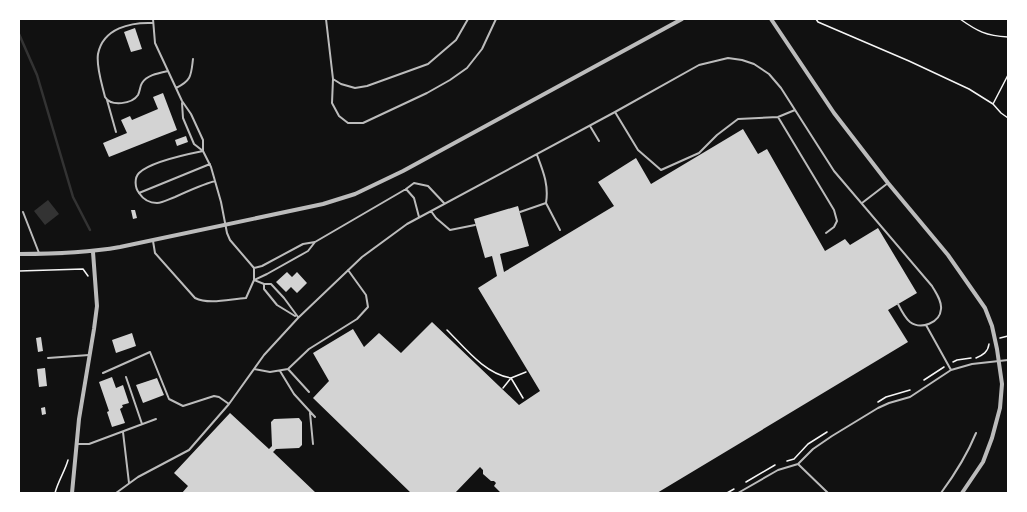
<svg xmlns="http://www.w3.org/2000/svg" width="1027" height="512" font-family="Poppins,sans-serif">
	<rect width="100%" height="100%" fill="#111"/>
	<path fill="#333" d="M 48,200 L 59,214 L 45,225 L 34,211 Z"/>
	<g fill="none" stroke-linecap="round" stroke-linejoin="round">
		<path stroke="#333" stroke-width="2.5" d="M 19,34 L 37,75 L 73,197 L 90,230"/>
	</g>
	<path fill="#d3d3d3" d="M 135,28 L 142,49 L 131,52 L 124,32 Z
		M 163,93 L 177,130 L 109,157 L 103,143 L 127,133 L 121,120 L 130,116 L 132,120 L 158,109 L 153,97 Z
		M 743,129 L 758,154 L 767,149 L 825,251 L 845,239 L 850,245 L 878,228 L 917,293 L 888,310 L 908,342 L 657,493 L 501,493 L 494,486 L 496,483 L 494,481 L 491,481 L 483,474 L 483,470 L 480,467 L 455,493 L 411,493 L 313,398 L 329,381 L 313,353 L 353,329 L 364,347 L 379,333 L 401,353 L 432,322 L 519,405 L 540,391 L 478,288 L 497,276 L 492,256 L 485,258 L 474,219 L 518,206 L 529,246 L 500,254 L 504,272 L 614,206 L 598,182 L 636,158 L 651,184 Z
		M 186,136 L 188,142 L 177,146 L 175,140 Z
		M 131,210 L 135,210 L 137,218 L 133,219 Z
		M 287,272 L 292,277 L 297,272 L 307,283 L 297,293 L 291,287 L 286,292 L 276,282 Z
		M 132,333 L 136,346 L 116,353 L 112,340 Z
		M 41,337 L 43,351 L 38,352 L 36,338 Z
		M 45,368 L 47,386 L 39,387 L 37,369 Z
		M 112,377 L 116,388 L 123,385 L 129,403 L 122,405 L 123,407 L 120,409 L 125,423 L 112,427 L 107,412 L 109,411 L 99,382 Z
		M 157,378 L 164,395 L 143,403 L 136,385 Z
		M 45,407 L 46,414 L 42,415 L 41,408 Z
		M 230,413 L 269,449 L 272,446 L 271,422 L 274,419 L 299,418 L 302,422 L 302,445 L 299,448 L 276,449 L 273,452 L 316,493 L 182,493 L 188,486 L 174,473 Z"/>
	<g fill="none" stroke-linecap="round" stroke-linejoin="round">
		<path stroke="#f5f5f5" stroke-width="1.5" d="M 816,19 L 818,22 L 909,61 L 969,89 L 993,104 L 1001,113 L 1008,118
			M 960,19 C 977,31 986,36 1008,37
			M 993,104 L 1008,75
			M 19,271 L 83,269 L 88,276
			M 447,330 C 465,348 485,374 511,378 L 523,398
			M 1000,338 L 1008,336
			M 976,358 C 983,355 988,352 989,344
			M 953,362 L 957,360 L 971,358
			M 924,380 L 944,367
			M 503,388 L 511,378 L 526,372
			M 878,402 L 886,397 L 910,390
			M 787,461 L 794,459 L 808,444 L 827,432
			M 746,482 L 775,465
			M 55,493 C 58,481 65,471 68,460
			M 727,493 L 734,489"/>
		<path stroke="#bcbcbc" stroke-width="2" d="M 326,19 L 333,79 L 332,103 L 339,116 L 348,123 L 363,123 L 427,93 L 450,80 L 467,68 L 482,49 L 496,19
			M 153,23 C 131,22 103,28 98,54 C 96,67 102,84 105,97 C 111,107 132,104 138,95 C 140,91 140,86 142,83 C 147,75 159,73 168,71
			M 333,79 L 341,84 L 355,88 L 367,86 L 428,64 L 456,40 L 468,19
			M 176,88 C 192,80 191,75 193,59
			M 107,100 L 116,132
			M 182,103 L 183,118 L 194,144 L 203,151
			M 615,112 L 638,150 L 661,170 L 699,153 L 717,135 L 738,119 L 778,117 L 795,110
			M 778,117 L 834,210 L 837,221 L 834,227 L 826,233
			M 590,126 L 599,141
			M 203,151 C 188,154 150,162 139,173 C 134,178 135,188 139,193 C 143,199 150,203 157,203 C 163,203 169,199 175,197 C 188,191 201,185 215,181
			M 406,189 L 414,198 L 419,217
			M 139,193 L 210,164
			M 546,203 L 560,230
			M 862,203 L 888,183
			M 431,211 L 436,218 L 450,230 L 475,225
			M 23,212 L 39,253
			M 520,212 L 546,203 C 549,185 543,171 537,155
			M 153,241 L 155,253 L 195,298 C 209,305 230,299 246,298 L 254,280 L 254,268 L 230,240 L 227,233 L 221,202 L 211,167 L 203,151 L 203,140 L 191,114 L 182,101 L 155,43 L 153,19
			M 254,268 L 262,266 L 303,244 L 315,242 L 406,189 L 414,183 L 428,186 L 444,203
			M 254,280 L 267,274 L 308,251 L 315,242
			M 254,280 L 264,284 L 271,284 L 284,298 L 298,317
			M 264,284 L 264,289 L 277,305 L 295,316
			M 926,325 L 951,370
			M 48,358 L 89,355
			M 254,369 L 270,372 L 288,369 L 309,349 L 357,319 L 368,307 L 366,295 L 348,270
			M 288,369 L 309,392
			M 280,371 L 294,394 L 315,417
			M 103,373 L 150,352 L 169,399 L 183,406 L 214,396 L 219,397 L 229,404
			M 126,377 L 142,424
			M 310,413 L 313,444
			M 123,432 L 129,483
			M 78,444 L 89,444 L 156,419
			M 798,464 L 813,449 L 832,436 L 878,408 L 889,403 L 910,397 L 951,370 L 972,364 L 1008,360
			M 116,493 L 138,477 L 189,450 L 229,404 L 264,355 L 298,318 L 362,257 L 407,224 L 615,112 L 699,65 L 728,58 L 742,60 L 754,64 L 769,74 L 781,88 L 834,171 L 932,286 C 936,293 942,301 941,309 C 940,323 921,330 910,322 C 905,318 901,310 898,304
			M 738,493 L 778,470 L 798,464 L 828,493
			M 941,493 C 955,474 967,455 976,433"/>
		<path stroke="#bcbcbc" stroke-width="4" d="M 771,19 L 834,113 L 888,183 L 948,255 L 985,308 L 992,326 L 997,349 L 1002,384 L 1000,408 L 992,438 L 983,462 L 962,493
			M 19,254 C 53,254 86,253 120,247 L 323,204 L 355,194 L 403,171 L 682,19
			M 72,493 L 79,419 L 94,329 L 97,306 L 93,252"/>
	</g>
	<rect width="1027" height="512" fill="none" stroke="#ffffff" stroke-width="40"/>
</svg>
